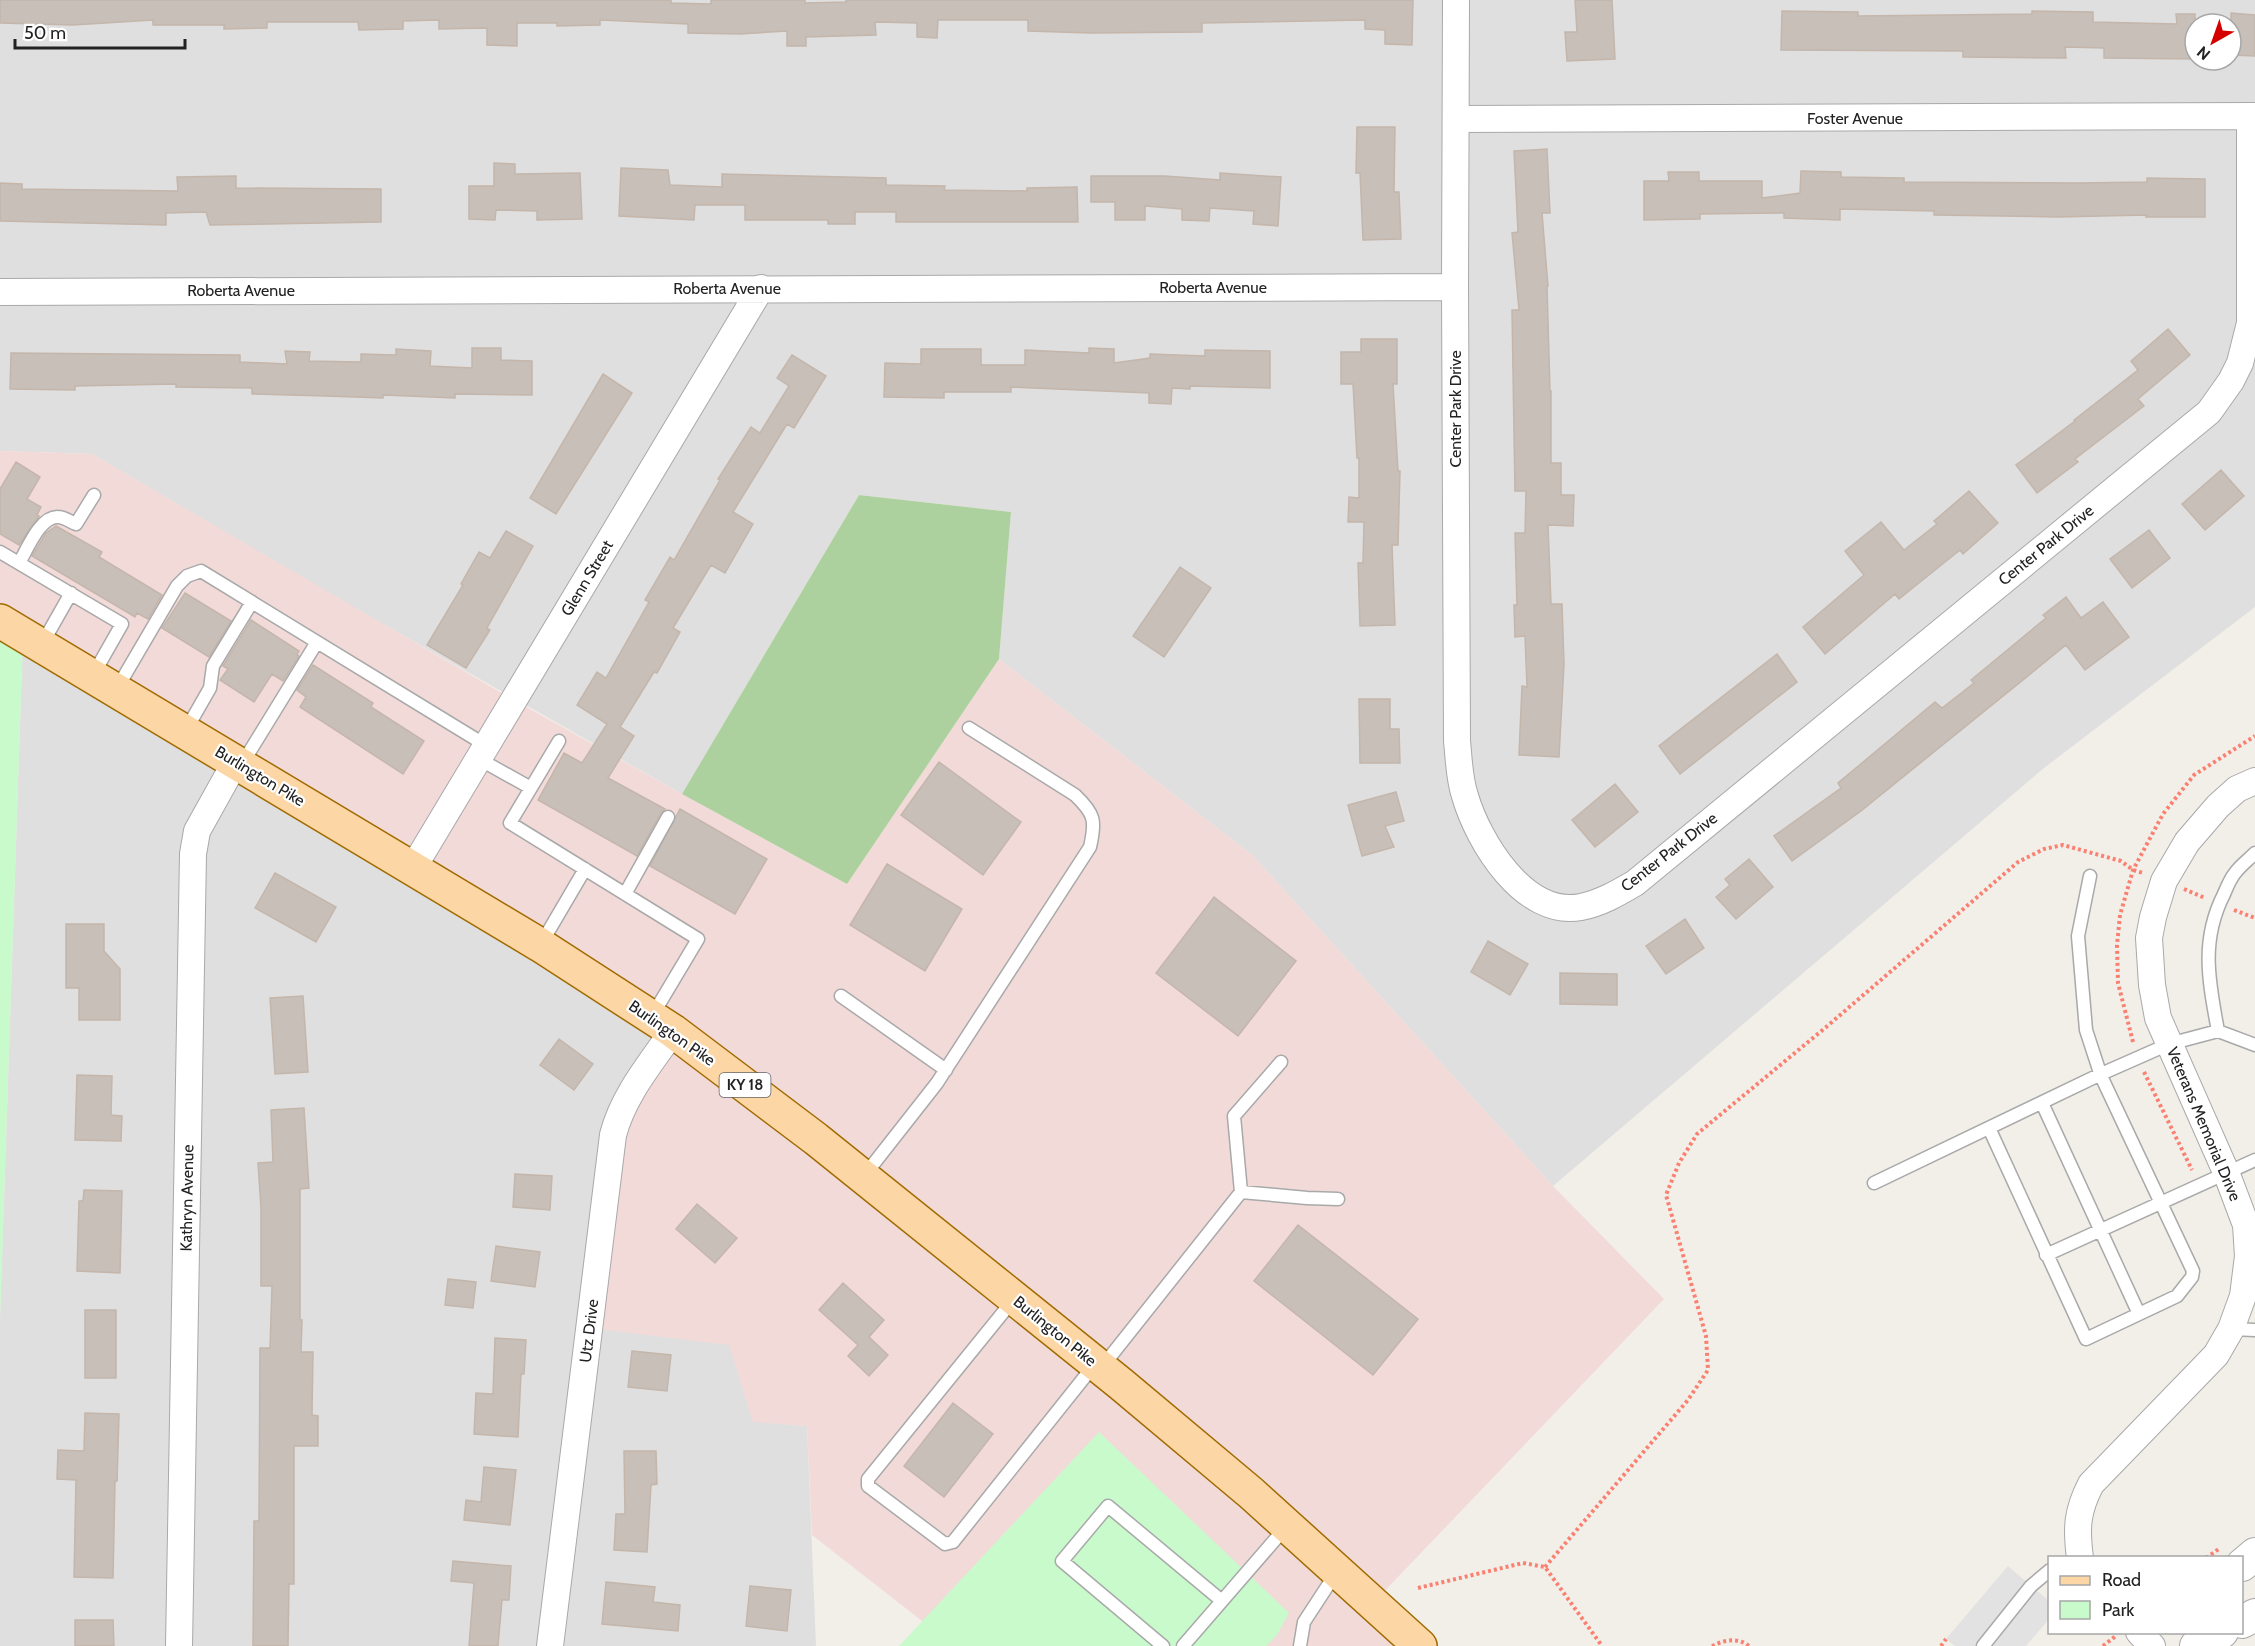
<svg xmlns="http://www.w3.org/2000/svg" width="2255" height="1646" font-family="Cabin,sans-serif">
	<rect width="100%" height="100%" fill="#f2efe9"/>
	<path fill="#e0dfdf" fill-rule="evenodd" d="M 0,0 L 2255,0 L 2255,607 L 2044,768 L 1553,1186 L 1252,855 L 999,659 L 1011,512 L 859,495 L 682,794 L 318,587 L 92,454 L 0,451 ZM 2195,24 L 2231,24 L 2231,60 L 2195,60 Z
		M 23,635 L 673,1031 L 730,1345 L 753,1421 L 807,1426 L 816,1646 L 0,1646 L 0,1318 Z"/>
	<path fill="#f2dad9" d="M 0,451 L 92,454 L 514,700 L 682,794 L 847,884 L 999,659 L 1252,855 L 1553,1186 L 1664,1299 L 1374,1602 L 1420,1646 L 954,1646 L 812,1535 L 807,1426 L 753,1422 L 729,1345 L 589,1328 L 618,1114 L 672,1031 L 0,621 Z"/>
	<path fill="#add19e" d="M 859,495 L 1011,512 L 999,659 L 847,884 L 682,794 Z"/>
	<path fill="#c8facc" d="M 0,621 L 23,635 L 0,1318 Z
		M 1099,1432 L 1289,1613 L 1277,1635 L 1266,1646 L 899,1646 Z"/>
	<path fill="#e2e2e2" d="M 2008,1566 L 2049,1601 L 2049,1619 L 2026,1646 L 1955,1646 L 1946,1639 Z"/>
	<path fill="#c7bfb8" stroke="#c4b6ab" stroke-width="1.5" d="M 0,0 L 671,0 L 671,3 L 711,4 L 711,0 L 805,0 L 805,3 L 846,2 L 846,0 L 1413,0 L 1412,45 L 1385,44 L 1385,30 L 1365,29 L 1365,20 L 1202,23 L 1202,32 L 1090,33 L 1028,31 L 1028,20 L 938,20 L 937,38 L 917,37 L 917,23 L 875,22 L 876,35 L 806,37 L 806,46 L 787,46 L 787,31 L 740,34 L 688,33 L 688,24 L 600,20 L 600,25 L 557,26 L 557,23 L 517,23 L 517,46 L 487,45 L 487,28 L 439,29 L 439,20 L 403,21 L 403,29 L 359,30 L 358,22 L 267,22 L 267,28 L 224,29 L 224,25 L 153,25 L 153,20 L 73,25 L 0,23 Z
		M 1575,0 L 1612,0 L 1615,59 L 1567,61 L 1565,32 L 1577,32 Z
		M 1782,11 L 1858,12 L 1858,16 L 2032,14 L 2032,11 L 2093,12 L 2093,22 L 2177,24 L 2176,14 L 2195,14 L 2195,59 L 2104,58 L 2104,48 L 2065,47 L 2066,58 L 1963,57 L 1963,51 L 1781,50 Z
		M 2231,13 L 2255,15 L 2255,56 L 2231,55 Z
		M 1357,127 L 1395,127 L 1394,192 L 1399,192 L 1401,239 L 1363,240 L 1360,173 L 1356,173 Z
		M 1547,149 L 1550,213 L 1542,213 L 1548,286 L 1547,286 L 1550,391 L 1551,391 L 1551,463 L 1561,463 L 1561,495 L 1574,495 L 1573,526 L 1548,525 L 1551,604 L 1562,604 L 1564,664 L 1559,757 L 1519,755 L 1522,686 L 1527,687 L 1525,636 L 1515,637 L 1514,605 L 1517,605 L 1515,533 L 1525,533 L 1526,491 L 1515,491 L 1512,310 L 1519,310 L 1512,233 L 1518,232 L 1514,151 Z
		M 494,163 L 515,164 L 515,174 L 580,173 L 582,219 L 537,220 L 537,211 L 496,210 L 495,220 L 469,219 L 469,186 L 494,186 Z
		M 621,168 L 668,170 L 670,185 L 722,187 L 722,174 L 886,178 L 886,185 L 945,186 L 944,190 L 1027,191 L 1027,188 L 1077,187 L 1078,222 L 896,222 L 896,212 L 855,212 L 855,224 L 828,224 L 828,220 L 745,220 L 745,205 L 695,205 L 694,220 L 619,216 Z
		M 1801,171 L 1841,172 L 1841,177 L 1904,178 L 1904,182 L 2079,183 L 2147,182 L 2147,178 L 2205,179 L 2205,217 L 2146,217 L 2147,215 L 2058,217 L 1934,215 L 1934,211 L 1840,209 L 1840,220 L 1784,218 L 1784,213 L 1700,214 L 1700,219 L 1644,220 L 1644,181 L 1669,181 L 1668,172 L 1699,172 L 1699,181 L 1762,181 L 1762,198 L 1800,193 Z
		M 1220,173 L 1281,177 L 1278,226 L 1253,224 L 1254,211 L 1210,208 L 1209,221 L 1182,220 L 1182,209 L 1145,206 L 1145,220 L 1115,220 L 1115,202 L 1091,202 L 1091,176 L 1165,176 L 1220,180 Z
		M 236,176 L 236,188 L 381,189 L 381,222 L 210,225 L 206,212 L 166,213 L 166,225 L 0,221 L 0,183 L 22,184 L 22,189 L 178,191 L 177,177 Z
		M 2168,329 L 2190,355 L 2138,399 L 2144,406 L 2075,459 L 2078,462 L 2037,493 L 2016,465 L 2075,421 L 2074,420 L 2138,370 L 2131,361 Z
		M 1361,339 L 1397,339 L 1397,384 L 1393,384 L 1398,471 L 1400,471 L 1398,545 L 1392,545 L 1395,625 L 1360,626 L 1358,563 L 1363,563 L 1364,522 L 1348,522 L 1349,497 L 1359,498 L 1359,458 L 1357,458 L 1353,384 L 1341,384 L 1341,352 L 1361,352 Z
		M 472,348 L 501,348 L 501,360 L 532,361 L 532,395 L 455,394 L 455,398 L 383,395 L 383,398 L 325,396 L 252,394 L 252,388 L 176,387 L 176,384 L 75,386 L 75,390 L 10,389 L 11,353 L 240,355 L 240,362 L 287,364 L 285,351 L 310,352 L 309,361 L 361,362 L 361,354 L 396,355 L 396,349 L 431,351 L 430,366 L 472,368 Z
		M 1089,348 L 1114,349 L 1114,363 L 1150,358 L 1150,354 L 1205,356 L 1205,350 L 1270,351 L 1270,388 L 1190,386 L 1190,389 L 1172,388 L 1171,404 L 1149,403 L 1149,393 L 1011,387 L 1011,392 L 944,392 L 944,398 L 884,397 L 885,363 L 921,364 L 921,349 L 981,349 L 981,365 L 1025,365 L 1025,350 L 1089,353 Z
		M 792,355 L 826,376 L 794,428 L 787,424 L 733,512 L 753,524 L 725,573 L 711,565 L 673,628 L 680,632 L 657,673 L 654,672 L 620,727 L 634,736 L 608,778 L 665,809 L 661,813 L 637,856 L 538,800 L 564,753 L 582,763 L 607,724 L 577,705 L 597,672 L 606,678 L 649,602 L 645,600 L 670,557 L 674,560 L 720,480 L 718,479 L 751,427 L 760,433 L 789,386 L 777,378 Z
		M 603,374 L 632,393 L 556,514 L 530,498 Z
		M 16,462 L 40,477 L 27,499 L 41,507 L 37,515 L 39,516 L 19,545 L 0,534 L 0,489 Z
		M 2221,470 L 2244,496 L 2205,530 L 2182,504 Z
		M 1969,491 L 1998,523 L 1963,554 L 1960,550 L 1899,599 L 1895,594 L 1825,654 L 1803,627 L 1864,575 L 1845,551 L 1881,522 L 1904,550 L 1937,524 L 1934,521 Z
		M 56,526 L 102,552 L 99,557 L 162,595 L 148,619 L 137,613 L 135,617 L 32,556 L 46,533 Z
		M 2149,530 L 2170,558 L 2132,588 L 2110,559 Z
		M 506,531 L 533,546 L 487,628 L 490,630 L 466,668 L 427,645 L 463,585 L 461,584 L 479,552 L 490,558 Z
		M 1180,567 L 1211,588 L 1164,657 L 1133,636 Z
		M 185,593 L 231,621 L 209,657 L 162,628 Z
		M 2066,597 L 2081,618 L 2103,602 L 2129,637 L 2085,670 L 2066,645 L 1861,811 L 1792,861 L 1774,836 L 1841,788 L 1838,783 L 1935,702 L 1942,708 L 1974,683 L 1971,680 L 2046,618 L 2043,615 Z
		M 251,620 L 299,651 L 297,655 L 299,656 L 283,681 L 272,674 L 254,702 L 220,680 L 228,669 L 223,666 Z
		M 1777,654 L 1797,682 L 1680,774 L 1659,746 Z
		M 313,665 L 373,703 L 371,707 L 424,741 L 403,774 L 300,707 L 306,697 L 297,690 Z
		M 1359,699 L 1390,699 L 1390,729 L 1399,729 L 1400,763 L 1360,763 Z
		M 939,762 L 1021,822 L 983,875 L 901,815 Z
		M 1615,784 L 1638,812 L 1595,847 L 1572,820 Z
		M 1396,792 L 1404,821 L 1385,826 L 1394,847 L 1362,856 L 1348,805 Z
		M 680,809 L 767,859 L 735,914 L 650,866 Z
		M 1749,859 L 1773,887 L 1736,919 L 1716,897 L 1730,885 L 1725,879 Z
		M 887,864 L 962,909 L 925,971 L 850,925 Z
		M 275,873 L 336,907 L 316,942 L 255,908 Z
		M 1214,897 L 1296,961 L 1238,1036 L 1156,973 Z
		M 1685,919 L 1704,948 L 1666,974 L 1646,946 Z
		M 66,924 L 104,924 L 104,951 L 120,969 L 120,1020 L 79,1020 L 79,988 L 66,988 Z
		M 1488,941 L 1528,964 L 1510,995 L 1471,972 Z
		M 1560,973 L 1617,974 L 1617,1005 L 1560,1004 Z
		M 303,996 L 308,1072 L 275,1074 L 270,998 Z
		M 559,1039 L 593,1064 L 574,1090 L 540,1065 Z
		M 77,1075 L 112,1076 L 111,1115 L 122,1116 L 121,1141 L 75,1140 Z
		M 304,1108 L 309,1188 L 300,1189 L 300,1320 L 302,1320 L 301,1352 L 313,1352 L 312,1415 L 318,1416 L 318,1446 L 294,1446 L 294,1584 L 289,1584 L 288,1646 L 253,1646 L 254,1521 L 259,1521 L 260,1348 L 270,1348 L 272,1286 L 261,1286 L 261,1208 L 258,1163 L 273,1162 L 271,1110 Z
		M 515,1174 L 552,1176 L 550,1210 L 513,1207 Z
		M 84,1190 L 122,1191 L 120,1273 L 77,1271 L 79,1201 L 83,1201 Z
		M 697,1204 L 737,1238 L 715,1263 L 676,1229 Z
		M 1298,1225 L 1418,1319 L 1373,1375 L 1254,1281 Z
		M 496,1246 L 540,1252 L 535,1287 L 491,1281 Z
		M 448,1279 L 476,1282 L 473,1308 L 445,1305 Z
		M 843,1283 L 884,1320 L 869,1337 L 888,1355 L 869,1376 L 848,1356 L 858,1345 L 819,1310 Z
		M 85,1310 L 116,1310 L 116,1378 L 85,1378 Z
		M 495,1338 L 526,1340 L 524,1374 L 521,1374 L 518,1437 L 474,1434 L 476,1393 L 493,1394 Z
		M 632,1351 L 671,1355 L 667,1391 L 628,1387 Z
		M 953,1403 L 993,1434 L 944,1497 L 904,1466 Z
		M 85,1413 L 119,1414 L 117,1481 L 115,1481 L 113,1578 L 74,1577 L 76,1480 L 57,1479 L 58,1450 L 84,1451 Z
		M 624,1451 L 656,1451 L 657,1484 L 651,1485 L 647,1552 L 614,1550 L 616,1514 L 625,1514 Z
		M 484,1467 L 516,1470 L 510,1525 L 464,1520 L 466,1500 L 481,1502 Z
		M 453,1561 L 511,1566 L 509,1600 L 502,1600 L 498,1646 L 469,1646 L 474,1583 L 451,1581 Z
		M 606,1582 L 655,1587 L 653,1602 L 680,1605 L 678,1631 L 602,1624 Z
		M 750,1586 L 791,1590 L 787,1631 L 746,1626 Z
		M 75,1620 L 113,1620 L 114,1646 L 75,1646 Z"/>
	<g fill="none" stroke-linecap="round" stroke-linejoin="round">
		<g stroke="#a9a9a9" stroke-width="15">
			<path id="service" d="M 0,552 L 122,624 L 93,675
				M 19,563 C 27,550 40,516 58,517 C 64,517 71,522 76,524 L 94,495
				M 42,644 L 71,593
				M 116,690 L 177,586 L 187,576 L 201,571 L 487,746
				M 186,730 L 210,688 L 213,666 L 252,602
				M 559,741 L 510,823 L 698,939 L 652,1016
				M 479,759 L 531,788
				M 242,764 L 317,642
				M 625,894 L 668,817
				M 541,944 L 585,869
				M 841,996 L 946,1070
				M 2218,1031 C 2209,982 2200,941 2224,894 C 2227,887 2230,879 2235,873 C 2240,866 2248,860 2255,853
				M 2042,1103 L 2139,1314
				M 1989,1128 L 2086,1339 L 2177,1296 L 2192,1277 L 2193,1271 L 2101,1076 L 2086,1030 L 2078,936 L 2090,876
				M 864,1176 L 937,1083 L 1090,847 C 1096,821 1095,814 1075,795 L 969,728
				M 1874,1183 L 2101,1074 L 2169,1044 L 2218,1031 L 2255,1045
				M 1241,1192 L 1307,1198 L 1338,1199
				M 2046,1255 L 2255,1160
				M 1014,1299 L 868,1479 L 868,1486 L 945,1544 L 953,1542 L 1095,1364
				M 2231,1329 L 2255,1330
				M 1102,1367 L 1241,1192 L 1234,1116 L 1281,1062
				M 1163,1646 L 1062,1561 L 1108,1506 L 1222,1601
				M 1183,1646 L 1286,1527
				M 1300,1646 L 1304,1622 L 1336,1573
				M 1983,1646 L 2031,1586 L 2050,1570"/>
		</g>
		<g stroke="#a9a9a9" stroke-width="28">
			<path id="minor" d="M 1456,0 L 1455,287 L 1457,741 C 1459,760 1459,778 1465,796 C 1478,841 1524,918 1581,907 C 1601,903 1618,893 1635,883 L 2209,412 L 2231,381 L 2240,363 L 2250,323 L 2250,116
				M 1456,119 L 2255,116
				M 0,292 L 1455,287
				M 413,868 L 761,288
				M 2080,1558 C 2076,1528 2077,1511 2091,1484 L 2216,1355 L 2231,1329 L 2243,1296 L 2248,1256 L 2246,1225 L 2226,1172 L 2158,1018 L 2152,985 L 2149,938 L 2153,917 L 2164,881 L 2187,842 L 2218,806 L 2237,789 L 2255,781
				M 2139,1632 L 2152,1646
				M 179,1646 L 193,854 L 197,831 L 236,761
				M 550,1646 L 613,1135 C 623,1096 650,1064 673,1031"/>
		</g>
		<g stroke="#a9a9a9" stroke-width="34">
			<path id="tertiary" d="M 2242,1565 L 2255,1554
				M 2242,1622 L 2255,1615
				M 2196,1646 L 2222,1632"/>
		</g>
		<g stroke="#a06b00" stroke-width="36">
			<path id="primary" d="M 0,621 L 540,945 L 673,1031 L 816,1139 L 1121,1384 L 1251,1493 L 1420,1646"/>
		</g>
		<path stroke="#fa8072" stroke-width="4" stroke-dasharray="3 3" stroke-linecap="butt" d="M 2184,889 L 2205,898
			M 2234,910 L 2255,918
			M 2133,1042 L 2118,983 L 2117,945 L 2120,915 L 2133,870 L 2163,814 L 2194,775 L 2255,736
			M 2144,1072 L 2192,1170
			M 2206,1558 L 2220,1548
			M 1545,1567 L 1688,1400 L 1708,1370 L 1706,1336 L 1666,1195 L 1679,1163 L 1697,1134 L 1825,1028 L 2018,862 L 2044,849 L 2063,845 L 2121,861 L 2133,870 L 2143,873
			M 1418,1588 L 1523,1563 L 1545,1567 L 1602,1646
			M 1712,1646 C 1724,1640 1738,1637 1749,1646
			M 1941,1646 L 1946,1639
			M 2103,1646 L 2117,1635"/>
		<use href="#service" stroke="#fff" stroke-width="12"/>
		<use href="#minor" stroke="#fff" stroke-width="26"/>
		<use href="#tertiary" stroke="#fff" stroke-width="32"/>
		<use href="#primary" stroke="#fcd6a4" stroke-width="33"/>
	</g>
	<g text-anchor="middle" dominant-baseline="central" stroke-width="4.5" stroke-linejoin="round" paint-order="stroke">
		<rect fill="#fff" stroke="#646464" stroke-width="1.5" x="719.5" y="1073" width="51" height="24" rx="4.5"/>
		<g font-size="15" font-weight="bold" fill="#222">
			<text x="745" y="1085">KY 18</text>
		</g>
		<g font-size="16" fill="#222" stroke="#fff">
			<text x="1855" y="118">Foster Avenue</text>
			<text x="1213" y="287">Roberta Avenue</text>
			<text x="727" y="288">Roberta Avenue</text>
			<text x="241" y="290">Roberta Avenue</text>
			<text transform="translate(1455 409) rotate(-90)">Center Park Drive</text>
			<text transform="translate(2046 545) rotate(-39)">Center Park Drive</text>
			<text transform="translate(587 578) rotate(-59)">Glenn Street</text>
			<text transform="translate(260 776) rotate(31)">Burlington Pike</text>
			<text transform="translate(1669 852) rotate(-38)">Center Park Drive</text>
			<text transform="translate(672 1033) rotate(35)">Burlington Pike</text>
			<text transform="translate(2204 1124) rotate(67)">Veterans Memorial Drive</text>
			<text transform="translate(187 1198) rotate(-89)">Kathryn Avenue</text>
			<text transform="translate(589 1331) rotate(-83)">Utz Drive</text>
			<text transform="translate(1055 1331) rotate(39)">Burlington Pike</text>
		</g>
	</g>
	<rect x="2048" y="1556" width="195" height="78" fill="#ffffff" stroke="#a7a7a7" stroke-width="1.5"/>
	<rect x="2060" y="1576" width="30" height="9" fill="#fcd6a4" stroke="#a7a7a7" stroke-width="1.5"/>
	<text x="2102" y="1586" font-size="18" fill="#222222">Road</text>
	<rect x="2060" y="1601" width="30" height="18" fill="#c8facc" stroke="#a7a7a7" stroke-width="1.5"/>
	<text x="2102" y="1616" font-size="18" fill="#222222">Park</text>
	<g transform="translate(2213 42) rotate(220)"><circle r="28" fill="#ffffff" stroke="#a7a7a7" stroke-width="1.5"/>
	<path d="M0-4.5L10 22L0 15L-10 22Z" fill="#d40000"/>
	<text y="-9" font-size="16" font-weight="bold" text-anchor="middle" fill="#222222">N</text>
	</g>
	<path d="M15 39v9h170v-9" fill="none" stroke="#222222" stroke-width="3"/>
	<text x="24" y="39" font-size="18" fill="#222222" stroke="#ffffff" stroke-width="4.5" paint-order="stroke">50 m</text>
</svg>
